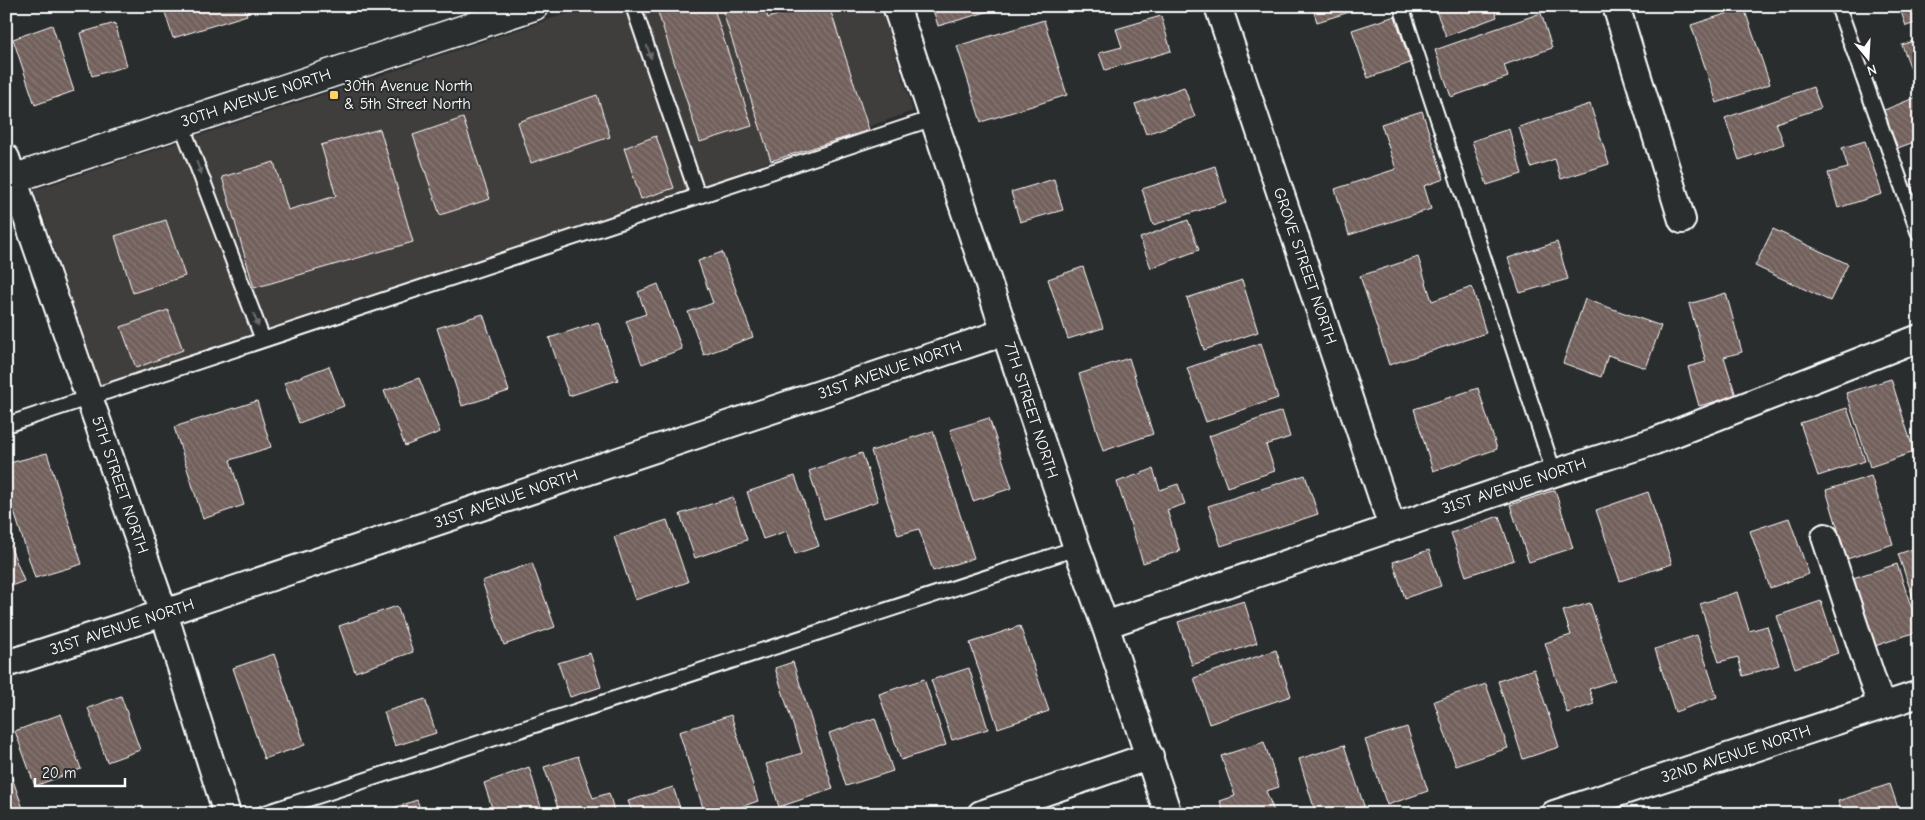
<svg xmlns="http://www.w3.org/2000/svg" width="1925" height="820" font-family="'Comic Neue',sans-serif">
	<defs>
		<pattern id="building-back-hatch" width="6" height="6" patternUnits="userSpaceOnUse" patternTransform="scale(1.25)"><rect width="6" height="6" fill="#72605c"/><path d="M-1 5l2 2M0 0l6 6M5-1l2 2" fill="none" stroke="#877874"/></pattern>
	</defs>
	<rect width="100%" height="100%" fill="#2a2d2e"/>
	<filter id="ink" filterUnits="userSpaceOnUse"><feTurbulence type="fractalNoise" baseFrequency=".02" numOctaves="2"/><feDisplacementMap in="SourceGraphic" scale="10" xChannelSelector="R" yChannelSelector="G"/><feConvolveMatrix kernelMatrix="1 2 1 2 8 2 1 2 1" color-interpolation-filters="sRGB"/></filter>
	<g filter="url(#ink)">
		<path fill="#403c3c" d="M 590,6 L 880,6 L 913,111 L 105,397 L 34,190 Z"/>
		<path fill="url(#building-back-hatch)" stroke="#fff" d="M 163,6 L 244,6 L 247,15 L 173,38 Z
			M 656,6 L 713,6 L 752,126 L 700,142 Z
			M 730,6 L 764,6 L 768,18 L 806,6 L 829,6 L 869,130 L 771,161 L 722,9 Z
			M 932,6 L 1007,6 L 938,26 Z
			M 1312,6 L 1369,6 L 1317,22 Z
			M 1434,6 L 1493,6 L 1497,17 L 1446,36 Z
			M 1899,6 L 1919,6 L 1919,22 L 1906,26 Z
			M 1744,8 L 1770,84 L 1717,103 L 1691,25 Z
			M 1541,13 L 1552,48 L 1504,65 L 1508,77 L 1451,97 L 1435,50 Z
			M 1161,16 L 1171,51 L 1105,70 L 1099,53 L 1122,47 L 1116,29 Z
			M 1395,16 L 1410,63 L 1368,78 L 1352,30 Z
			M 1044,20 L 1067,95 L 981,122 L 957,46 Z
			M 115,23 L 127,66 L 92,76 L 80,33 Z
			M 52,25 L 74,91 L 35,105 L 13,39 Z
			M 1919,39 L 1919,76 L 1914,77 L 1902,45 Z
			M 1184,87 L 1195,117 L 1146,134 L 1135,104 Z
			M 1813,87 L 1821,108 L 1776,123 L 1784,144 L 1739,160 L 1725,118 Z
			M 597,95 L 610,137 L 531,163 L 518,122 Z
			M 1919,96 L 1919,140 L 1898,148 L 1882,111 Z
			M 1590,104 L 1609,164 L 1561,179 L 1555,159 L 1531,167 L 1519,127 Z
			M 1422,111 L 1444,179 L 1424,186 L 1431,209 L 1349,235 L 1335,189 L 1396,169 L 1381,124 Z
			M 463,118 L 490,199 L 440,215 L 413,135 Z
			M 380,129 L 413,242 L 254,288 L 222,177 L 274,162 L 288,210 L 336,196 L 321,145 Z
			M 1509,129 L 1522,174 L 1487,185 L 1472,141 Z
			M 656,136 L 674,188 L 641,199 L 624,148 Z
			M 1865,141 L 1882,194 L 1838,208 L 1828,173 L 1848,168 L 1842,148 Z
			M 1215,166 L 1226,202 L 1153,225 L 1142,189 Z
			M 1054,179 L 1063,210 L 1020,222 L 1011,192 Z
			M 166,220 L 185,276 L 133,293 L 115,236 Z
			M 1188,220 L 1199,250 L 1151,268 L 1140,238 Z
			M 1773,229 L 1848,264 L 1830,301 L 1755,266 Z
			M 1557,242 L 1568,279 L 1520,293 L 1508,258 Z
			M 722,252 L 753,337 L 704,355 L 688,312 L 713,303 L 698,261 Z
			M 1418,257 L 1432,301 L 1472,287 L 1486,333 L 1389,365 L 1360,276 Z
			M 1083,267 L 1103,328 L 1068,339 L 1048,279 Z
			M 1242,280 L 1258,332 L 1204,350 L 1187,298 Z
			M 658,284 L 682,349 L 642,364 L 626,321 L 646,314 L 638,292 Z
			M 1726,293 L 1742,352 L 1724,357 L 1736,396 L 1699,406 L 1688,367 L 1706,362 L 1689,304 Z
			M 1585,299 L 1661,326 L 1646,368 L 1608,355 L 1601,377 L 1563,363 Z
			M 168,310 L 183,350 L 136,368 L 121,327 Z
			M 483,314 L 509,391 L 462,406 L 437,328 Z
			M 598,322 L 618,380 L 569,396 L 549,338 Z
			M 1261,343 L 1278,398 L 1206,422 L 1187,368 Z
			M 1129,358 L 1153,434 L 1103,451 L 1079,374 Z
			M 329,366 L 344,406 L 299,423 L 284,383 Z
			M 419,378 L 440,432 L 405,446 L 384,391 Z
			M 1891,379 L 1914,452 L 1870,467 L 1846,393 Z
			M 1478,388 L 1497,449 L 1433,471 L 1414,409 Z
			M 257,401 L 271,447 L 230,460 L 244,505 L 203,519 L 174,427 Z
			M 1847,408 L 1865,461 L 1818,476 L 1800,423 Z
			M 1282,411 L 1290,437 L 1266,445 L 1275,471 L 1227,487 L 1209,436 Z
			M 989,418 L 1012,488 L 973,501 L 950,430 Z
			M 933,431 L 974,558 L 933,571 L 919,529 L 898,535 L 871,451 Z
			M 47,453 L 82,564 L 35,578 L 6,486 L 6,464 Z
			M 862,453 L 878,501 L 824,519 L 809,471 Z
			M 1153,469 L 1160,490 L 1178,484 L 1185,504 L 1167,510 L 1180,551 L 1143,563 L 1117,482 Z
			M 1305,475 L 1318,514 L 1221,546 L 1208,506 Z
			M 795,476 L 819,546 L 795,554 L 787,531 L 763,539 L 747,492 Z
			M 1871,476 L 1893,544 L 1847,559 L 1826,490 Z
			M 1555,490 L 1573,548 L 1529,562 L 1510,505 Z
			M 1648,492 L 1672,564 L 1620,581 L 1596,510 Z
			M 733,497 L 747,540 L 695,558 L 680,514 Z
			M 1499,516 L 1514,560 L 1466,576 L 1451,533 Z
			M 1789,518 L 1809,574 L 1770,588 L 1750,531 Z
			M 667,520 L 688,582 L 635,600 L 614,537 Z
			M 6,535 L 24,581 L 6,588 Z
			M 1919,547 L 1919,614 L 1898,554 Z
			M 1429,550 L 1441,586 L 1405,598 L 1393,562 Z
			M 532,563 L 555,627 L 504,645 L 482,581 Z
			M 1897,564 L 1919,631 L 1875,646 L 1853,578 Z
			M 1737,592 L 1749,631 L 1767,626 L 1779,665 L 1743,676 L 1738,657 L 1719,662 L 1700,604 Z
			M 1244,601 L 1257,643 L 1192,665 L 1178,622 Z
			M 1821,601 L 1838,653 L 1795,668 L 1777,616 Z
			M 1590,603 L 1615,680 L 1589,689 L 1594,704 L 1567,713 L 1545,643 L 1571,635 L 1563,611 Z
			M 397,606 L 413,652 L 355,672 L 339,626 Z
			M 1020,626 L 1049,711 L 998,728 L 970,643 Z
			M 1697,635 L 1717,697 L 1675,712 L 1655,649 Z
			M 1276,650 L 1291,696 L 1209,724 L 1194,678 Z
			M 590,653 L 601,687 L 570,697 L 558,663 Z
			M 274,654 L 305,745 L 264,759 L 233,668 Z
			M 793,662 L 833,789 L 779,807 L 766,764 L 802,753 L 775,668 Z
			M 969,668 L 988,729 L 952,740 L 931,680 Z
			M 1534,669 L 1559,747 L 1523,759 L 1498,681 Z
			M 924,679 L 946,745 L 901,760 L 879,694 Z
			M 1486,684 L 1508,748 L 1456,766 L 1434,701 Z
			M 121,696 L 140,750 L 107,762 L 88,708 Z
			M 425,699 L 436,733 L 395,746 L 384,712 Z
			M 61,714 L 81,769 L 35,786 L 15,731 Z
			M 731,715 L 758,801 L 720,814 L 705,814 L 679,732 Z
			M 875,718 L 893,771 L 846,786 L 829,733 Z
			M 1407,727 L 1428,791 L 1387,805 L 1365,740 Z
			M 1264,742 L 1279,787 L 1266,791 L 1275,814 L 1224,814 L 1220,801 L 1235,796 L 1221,756 Z
			M 1344,745 L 1364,806 L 1340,814 L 1316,814 L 1299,759 Z
			M 578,756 L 593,798 L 609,793 L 615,814 L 560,814 L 544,767 Z
			M 6,761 L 25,814 L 6,814 Z
			M 529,767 L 543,814 L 494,814 L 484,783 Z
			M 1890,784 L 1900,814 L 1842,814 L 1838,801 Z
			M 673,787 L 682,814 L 633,814 L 628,801 Z
			M 417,800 L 422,814 L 376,814 Z"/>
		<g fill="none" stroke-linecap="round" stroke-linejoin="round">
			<g stroke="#fff" stroke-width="18">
				<path id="service" d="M 633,6 L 698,196
					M 1401,6 L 1554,473
					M 1838,6 L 1919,234
					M 181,123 L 263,340
					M 6,425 L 934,118
					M 262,814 L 1077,548"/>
			</g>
			<g stroke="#fff" stroke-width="30">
				<path id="minor" d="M 896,6 L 1077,548 L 1105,625 L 1168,814
					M 1218,6 L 1392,527
					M 1616,6 L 1682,220
					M 6,158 L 164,613 L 227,814
					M 1825,537 L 1881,706
					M 1105,625 L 1554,473 L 1655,441 L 1919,338
					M 6,664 L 164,613 L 1005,332
					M 981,814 L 1150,756
					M 1554,814 L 1919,694"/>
			</g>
			<g stroke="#fff" stroke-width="31">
				<path id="tertiary" d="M 6,181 L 534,6"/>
			</g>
			<use href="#service" stroke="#2a2d2e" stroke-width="14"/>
			<use href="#minor" stroke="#2a2d2e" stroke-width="26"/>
			<use href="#tertiary" stroke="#2a2d2e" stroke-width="28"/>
		</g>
		<defs><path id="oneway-solid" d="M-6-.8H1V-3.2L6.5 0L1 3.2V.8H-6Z" transform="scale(1.25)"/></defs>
		<g fill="#6a6c6d">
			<use href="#oneway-solid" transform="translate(649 52) rotate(71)"/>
			<use href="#oneway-solid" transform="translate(199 168) rotate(69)"/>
			<use href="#oneway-solid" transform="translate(256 320) rotate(69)"/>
		</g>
	</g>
	<rect fill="#ffd166" stroke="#2a2d2e" stroke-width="2" x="329" y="90" width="10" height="10" rx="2.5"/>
	<g text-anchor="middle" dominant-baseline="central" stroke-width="4" stroke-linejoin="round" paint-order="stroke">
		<g font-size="16" fill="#fff" stroke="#2a2d2e" text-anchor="start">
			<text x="344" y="86">30th Avenue North<tspan x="344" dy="18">&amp; 5th Street North</tspan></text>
		</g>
		<g font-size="16" fill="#fff" stroke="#2a2d2e">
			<text transform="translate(256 98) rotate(-18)">30TH AVENUE NORTH</text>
			<text transform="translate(1305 266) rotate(71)">GROVE STREET NORTH</text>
			<text transform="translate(890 370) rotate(-19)">31ST AVENUE NORTH</text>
			<text transform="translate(1031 410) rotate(72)">7TH STREET NORTH</text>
			<text transform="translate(120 485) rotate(71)">5TH STREET NORTH</text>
			<text transform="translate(1514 486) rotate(-18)">31ST AVENUE NORTH</text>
			<text transform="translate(506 499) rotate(-19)">31ST AVENUE NORTH</text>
			<text transform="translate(122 627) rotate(-18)">31ST AVENUE NORTH</text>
			<text transform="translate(1736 754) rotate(-18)">32ND AVENUE NORTH</text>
		</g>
	</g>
	<rect width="1925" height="820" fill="none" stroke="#2a2d2e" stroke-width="25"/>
	<rect x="12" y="12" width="1900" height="795" fill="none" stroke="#fff" stroke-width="2" filter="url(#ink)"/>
	<g transform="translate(1868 58) rotate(162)" stroke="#2a2d2e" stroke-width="4" paint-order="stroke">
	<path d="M0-4L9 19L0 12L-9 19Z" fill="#ffffff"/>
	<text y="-8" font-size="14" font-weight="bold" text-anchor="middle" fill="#ffffff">N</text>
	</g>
	<path d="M35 778v8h90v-8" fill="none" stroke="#ffffff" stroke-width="2.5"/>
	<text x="42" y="778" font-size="15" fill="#ffffff" stroke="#2a2d2e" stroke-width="4" paint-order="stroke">20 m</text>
</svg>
